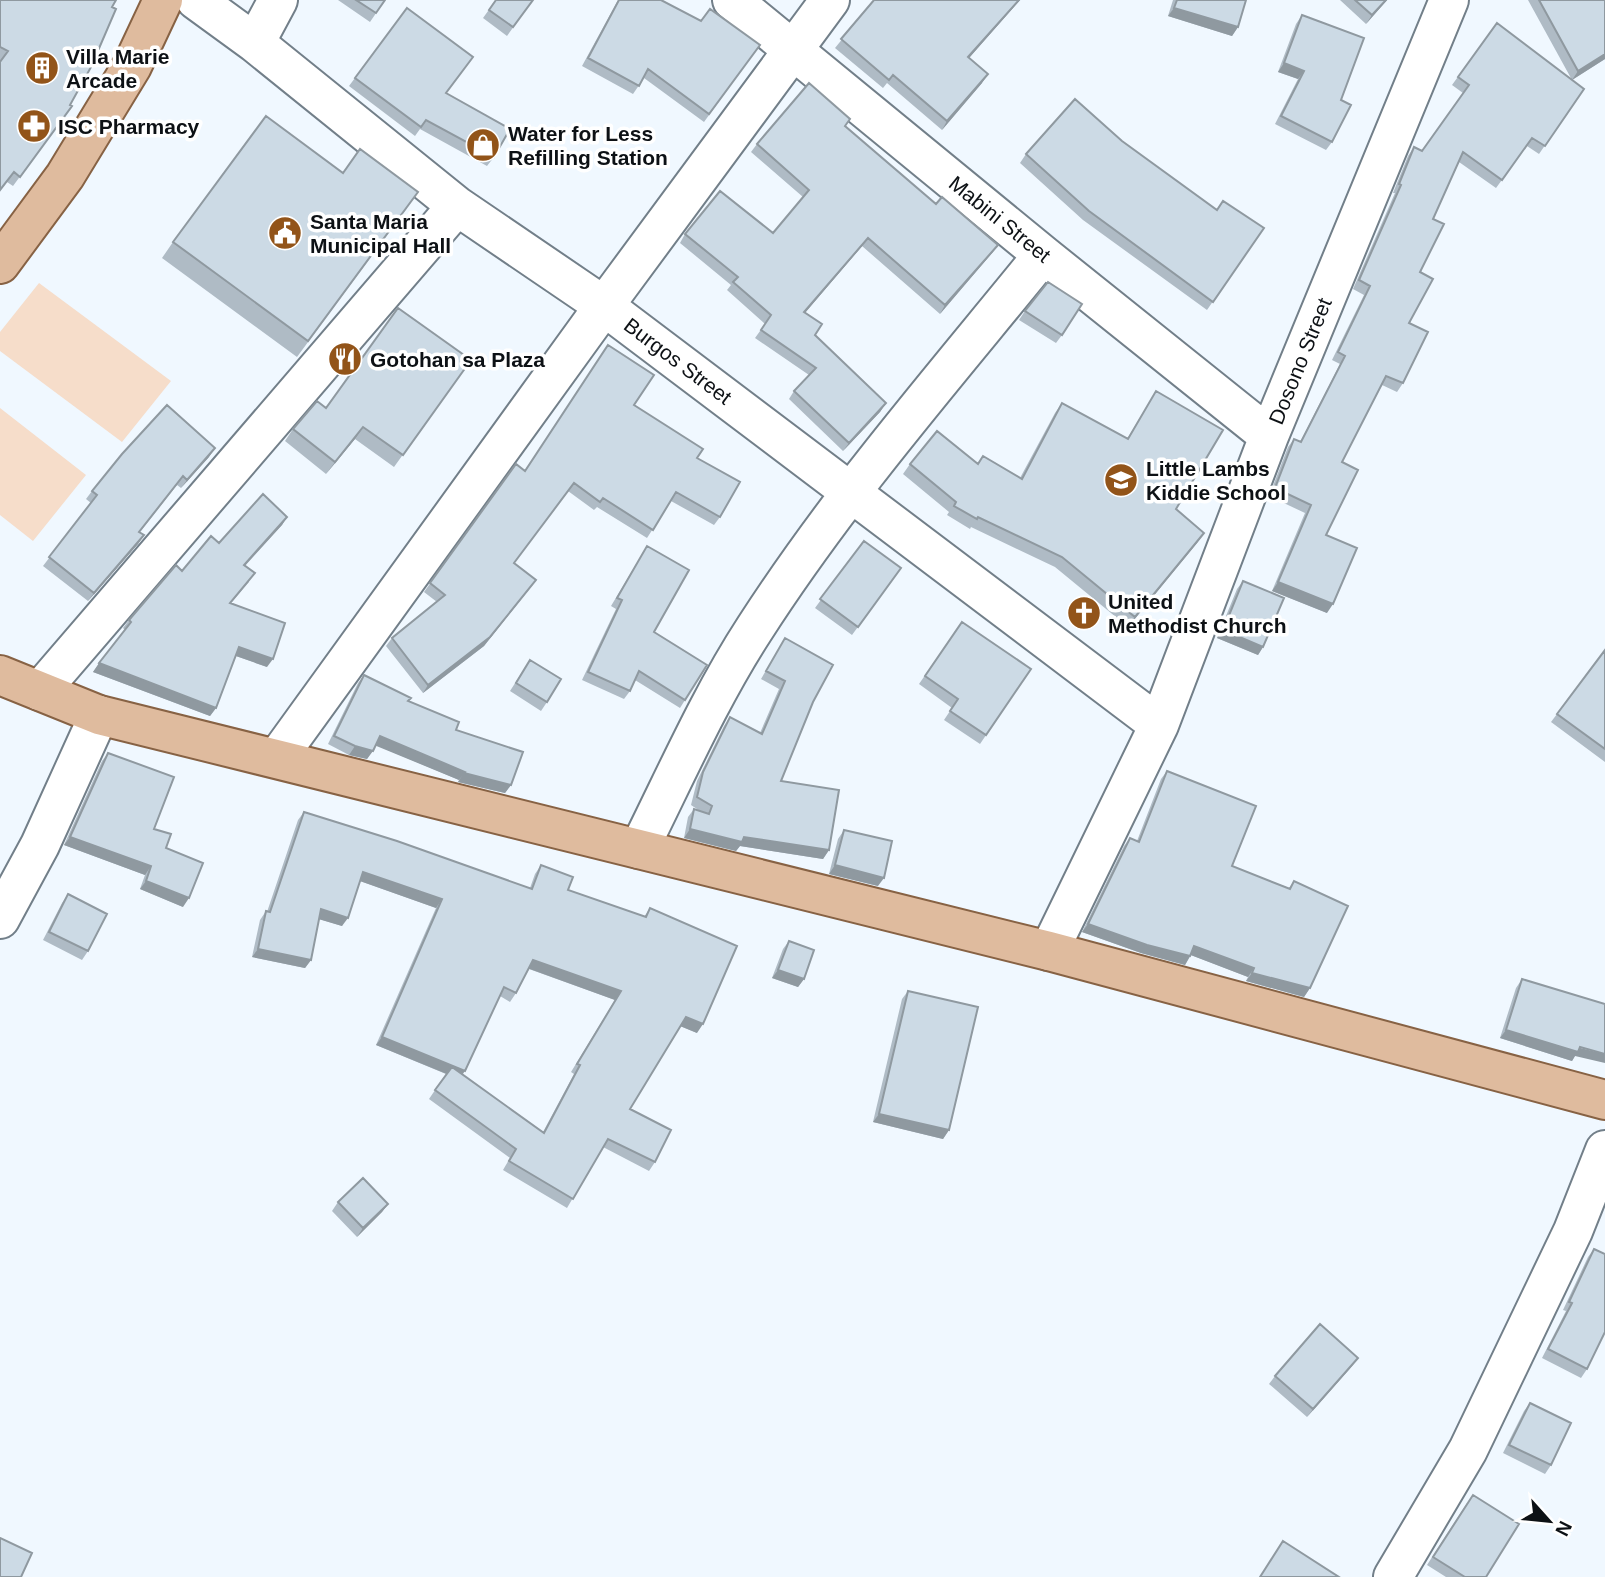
<svg xmlns="http://www.w3.org/2000/svg" width="1605" height="1577" font-family="Arial,sans-serif">
	<rect width="100%" height="100%" fill="#f0f8ff"/>
	<path fill="#f6ddca" d="M 39,283 L 171,381 L 122,442 L 0,351 L 0,332 Z
		M 0,408 L 86,475 L 33,541 L 0,515 Z"/>
	<g fill="none" stroke-linecap="round" stroke-linejoin="round">
		<g stroke="#727f89" stroke-width="42">
			<path id="minor" d="M 196,0 L 255,43 L 457,206 L 604,306 L 1159,725
				M 732,0 L 1043,255 L 1269,436
				M 255,43 L 278,0
				M 40,691 L 457,206
				M 277,758 L 604,306 L 830,0
				M 639,849 C 676,775 710,697 755,628 C 840,496 944,377 1043,255
				M 0,919 L 40,845 L 99,715
				M 1049,951 L 1159,725 L 1269,436 L 1449,0
				M 1393,1577 L 1468,1450 L 1573,1231 L 1605,1150"/>
		</g>
		<g stroke="#876244" stroke-width="42">
			<path id="major" d="M 0,264 L 65,176 L 132,66 L 163,0
				M 0,675 L 99,715 L 1049,951 L 1605,1100"/>
		</g>
		<use href="#minor" stroke="#fff" stroke-width="38"/>
		<use href="#major" stroke="#dfbb9e" stroke-width="38"/>
	</g>
	<path fill="#afbbc5" fill-rule="evenodd" d="M 0,0 L 72,106 L 13,186 L 7,182 L 0,60 Z
		M 338,0 L 385,0 L 370,22 Z
		M 496,0 L 533,0 L 507,36 L 483,18 Z
		M 618,0 L 661,0 L 701,21 L 760,45 L 704,122 L 644,78 L 633,94 L 582,66 Z
		M 874,0 L 1020,0 L 969,58 L 982,83 L 942,130 L 887,83 L 883,88 L 835,48 Z
		M 1173,0 L 1246,0 L 1238,27 L 1232,36 L 1168,16 Z
		M 1340,0 L 1387,0 L 1366,24 Z
		M 1528,0 L 1605,0 L 1605,59 L 1572,80 Z
		M 407,8 L 446,93 L 494,157 L 487,166 L 420,129 L 415,136 L 349,86 Z
		M 1302,15 L 1332,142 L 1326,150 L 1275,124 L 1298,79 L 1278,72 L 1296,24 Z
		M 1497,23 L 1584,89 L 1539,154 L 1527,146 L 1496,188 L 1459,162 L 1433,219 L 1420,272 L 1409,323 L 1403,383 L 1397,392 L 1382,385 L 1342,462 L 1326,535 L 1327,613 L 1272,591 L 1305,513 L 1269,496 L 1288,447 L 1294,439 L 1300,442 L 1340,364 L 1332,360 L 1364,295 L 1353,289 L 1395,193 L 1393,193 L 1408,156 L 1414,147 L 1422,151 L 1463,93 L 1452,85 Z
		M 850,119 L 845,126 L 936,204 L 998,245 L 992,253 L 940,314 L 862,246 L 805,313 L 815,335 L 886,403 L 880,412 L 843,451 L 789,399 L 794,391 L 809,375 L 755,338 L 765,324 L 727,290 L 731,285 L 680,243 L 685,234 L 773,233 L 803,197 L 751,152 L 757,144 Z
		M 1122,141 L 1217,210 L 1264,228 L 1207,310 L 1083,220 L 1020,163 L 1026,154 Z
		M 407,208 L 297,357 L 162,258 L 173,242 Z
		M 1025,311 L 1062,335 L 1056,343 L 1019,320 Z
		M 471,360 L 394,467 L 355,439 L 326,474 L 285,441 L 293,429 L 326,408 Z
		M 1156,391 L 1176,509 L 1204,533 L 1128,627 L 1055,567 L 971,527 L 970,529 L 947,515 L 949,512 L 903,474 L 910,464 L 977,464 L 983,456 L 1020,478 L 1055,413 L 1062,403 L 1127,439 Z
		M 634,405 L 697,458 L 720,517 L 714,525 L 671,501 L 647,538 L 597,507 L 594,510 L 568,491 L 514,563 L 536,580 L 530,588 L 484,646 L 423,693 L 386,646 L 392,638 L 437,602 L 424,592 L 516,464 L 525,471 Z
		M 209,457 L 181,488 L 177,485 L 140,532 L 144,535 L 138,544 L 88,601 L 43,566 L 91,503 L 86,499 L 92,491 Z
		M 287,517 L 282,525 L 245,566 L 249,582 L 230,604 L 267,667 L 236,656 L 216,708 L 210,716 L 93,672 L 125,630 L 123,628 L 129,620 L 219,543 Z
		M 864,541 L 901,568 L 852,635 L 815,608 Z
		M 647,546 L 654,632 L 685,700 L 680,708 L 635,680 L 630,691 L 624,699 L 582,680 L 616,609 L 611,606 Z
		M 1243,581 L 1263,647 L 1258,655 L 1217,638 L 1237,589 Z
		M 962,622 L 1031,669 L 980,744 L 944,720 L 952,708 L 919,684 Z
		M 785,638 L 813,702 L 781,781 L 829,850 L 823,859 L 740,846 L 736,851 L 684,838 L 688,817 L 694,809 L 700,811 L 691,805 L 697,781 L 724,726 L 730,717 L 760,733 L 779,689 L 761,679 Z
		M 1605,650 L 1605,762 L 1551,722 Z
		M 530,660 L 547,702 L 541,711 L 510,691 Z
		M 364,675 L 411,698 L 409,701 L 456,730 L 511,785 L 505,793 L 458,782 L 459,780 L 376,745 L 367,759 L 349,755 L 328,744 L 358,683 Z
		M 108,753 L 154,829 L 183,907 L 140,889 L 145,875 L 64,845 L 102,761 Z
		M 1167,771 L 1232,866 L 1289,888 L 1294,881 L 1310,988 L 1304,997 L 1246,981 L 1248,977 L 1191,955 L 1185,965 L 1141,953 L 1082,932 L 1124,846 L 1130,838 L 1137,841 L 1161,779 Z
		M 304,812 L 530,888 L 535,874 L 541,865 L 568,890 L 644,917 L 650,908 L 697,1033 L 680,1026 L 630,1109 L 655,1162 L 649,1171 L 603,1147 L 567,1208 L 503,1170 L 510,1158 L 429,1099 L 446,1074 L 376,1045 L 436,908 L 360,881 L 342,926 L 319,919 L 311,960 L 305,968 L 252,957 L 260,920 L 266,911 L 267,912 L 298,820 ZM 529,969 L 615,1000 L 571,1072 L 574,1074 L 543,1132 L 462,1074 L 500,996 L 510,1002 L 516,993 Z
		M 844,830 L 878,886 L 829,874 L 838,839 Z
		M 68,894 L 88,951 L 82,960 L 43,940 L 62,903 Z
		M 789,941 L 804,979 L 798,987 L 772,978 L 783,949 Z
		M 1522,979 L 1575,1056 L 1572,1061 L 1500,1038 L 1516,988 Z
		M 908,991 L 949,1130 L 943,1139 L 873,1122 L 902,999 Z
		M 338,1202 L 388,1204 L 382,1212 L 357,1237 L 332,1211 Z
		M 1594,1249 L 1587,1369 L 1581,1378 L 1542,1358 L 1566,1311 L 1563,1310 L 1588,1257 Z
		M 1352,1366 L 1307,1417 L 1269,1384 L 1275,1376 Z
		M 1530,1403 L 1551,1465 L 1545,1474 L 1503,1453 L 1524,1411 Z
		M 1467,1503 L 1486,1577 L 1446,1577 L 1427,1565 Z"/>
	<path fill="#8f99a0" d="M 1019,0 L 1020,0 L 962,66 L 968,57 Z
		M 1386,0 L 1387,0 L 1366,24 L 1372,15 Z
		M 1174,8 L 1238,27 L 1232,36 L 1168,16 Z
		M 1605,54 L 1605,59 L 1572,80 L 1578,71 Z
		M 1284,63 L 1304,71 L 1298,79 L 1278,72 Z
		M 988,74 L 982,83 L 942,130 L 947,121 Z
		M 868,238 L 862,246 L 798,321 L 804,312 Z
		M 998,245 L 992,253 L 940,314 L 945,305 Z
		M 886,403 L 880,412 L 843,451 L 849,443 Z
		M 363,427 L 355,439 L 326,474 L 335,462 Z
		M 215,448 L 209,457 L 181,488 L 187,480 Z
		M 287,517 L 282,525 L 238,573 L 244,565 Z
		M 1204,533 L 1197,543 L 1128,627 L 1135,617 Z
		M 144,535 L 138,544 L 88,601 L 94,593 Z
		M 536,580 L 484,646 L 423,693 L 428,685 Z
		M 1278,582 L 1333,604 L 1327,613 L 1272,591 Z
		M 1223,630 L 1263,647 L 1258,655 L 1217,638 Z
		M 239,647 L 273,659 L 267,667 L 233,655 Z
		M 99,663 L 216,708 L 210,716 L 93,672 Z
		M 380,736 L 465,772 L 459,780 L 374,745 Z
		M 355,746 L 373,751 L 367,759 L 349,755 Z
		M 464,773 L 511,785 L 505,793 L 458,782 Z
		M 690,829 L 744,837 L 829,850 L 823,859 L 740,846 L 736,851 L 684,838 Z
		M 70,837 L 151,866 L 145,875 L 64,845 Z
		M 835,865 L 884,878 L 878,886 L 829,874 Z
		M 363,872 L 442,899 L 436,908 L 357,880 Z
		M 146,881 L 189,898 L 183,907 L 140,889 Z
		M 321,909 L 348,918 L 342,926 L 315,918 Z
		M 1088,924 L 1190,956 L 1185,965 L 1141,953 L 1082,932 Z
		M 1194,946 L 1254,968 L 1248,977 L 1188,954 Z
		M 258,949 L 311,960 L 305,968 L 252,957 Z
		M 533,960 L 621,991 L 615,1000 L 527,968 Z
		M 778,970 L 804,979 L 798,987 L 772,978 Z
		M 1252,973 L 1310,988 L 1304,997 L 1246,981 Z
		M 686,1017 L 703,1024 L 697,1033 L 680,1026 Z
		M 1506,1030 L 1605,1054 L 1605,1063 L 1575,1056 L 1572,1061 L 1500,1038 Z
		M 382,1037 L 465,1071 L 459,1079 L 376,1045 Z
		M 879,1114 L 949,1130 L 943,1139 L 873,1122 Z
		M 388,1204 L 382,1212 L 357,1237 L 363,1228 Z
		M 1358,1358 L 1352,1366 L 1307,1417 L 1313,1409 Z"/>
	<path fill="#ccdae5" stroke="#8f99a0" stroke-width="2" d="M 0,0 L 116,0 L 112,7 L 116,9 L 91,67 L 70,105 L 72,106 L 20,177 L 14,172 L 0,190 L 0,62 L 8,51 L 0,47 Z
		M 356,0 L 385,0 L 376,13 Z
		M 496,0 L 533,0 L 513,27 L 489,10 Z
		M 619,0 L 661,0 L 701,21 L 710,9 L 760,45 L 709,114 L 648,69 L 639,86 L 588,58 Z
		M 874,0 L 1019,0 L 968,57 L 988,74 L 947,121 L 893,75 L 889,80 L 841,39 Z
		M 1177,0 L 1246,0 L 1238,27 L 1174,8 Z
		M 1355,0 L 1386,0 L 1372,15 Z
		M 1539,0 L 1605,0 L 1605,54 L 1578,71 Z
		M 407,8 L 473,57 L 446,93 L 510,129 L 494,157 L 426,120 L 421,127 L 355,78 Z
		M 1302,15 L 1364,38 L 1341,100 L 1351,105 L 1332,142 L 1281,116 L 1304,71 L 1284,63 Z
		M 1497,23 L 1584,89 L 1545,146 L 1532,138 L 1502,180 L 1463,152 L 1433,219 L 1444,224 L 1420,272 L 1433,279 L 1409,323 L 1428,332 L 1403,383 L 1386,376 L 1342,462 L 1358,470 L 1326,535 L 1357,548 L 1333,604 L 1278,582 L 1311,505 L 1275,488 L 1294,439 L 1301,442 L 1345,356 L 1338,352 L 1370,286 L 1359,280 L 1401,185 L 1399,184 L 1414,147 L 1422,151 L 1469,85 L 1458,77 Z
		M 809,83 L 850,119 L 845,126 L 936,204 L 942,197 L 998,245 L 945,305 L 868,238 L 804,312 L 822,324 L 815,335 L 886,403 L 849,443 L 794,391 L 816,368 L 761,330 L 771,315 L 733,282 L 738,277 L 685,234 L 720,191 L 773,233 L 809,190 L 757,144 Z
		M 1075,99 L 1122,141 L 1217,210 L 1223,201 L 1264,228 L 1213,302 L 1089,211 L 1026,154 Z
		M 266,116 L 343,173 L 360,149 L 418,192 L 308,341 L 173,242 Z
		M 1048,282 L 1082,304 L 1062,335 L 1025,311 Z
		M 398,308 L 471,360 L 403,455 L 363,427 L 335,462 L 293,429 L 317,401 L 326,408 Z
		M 608,345 L 654,375 L 634,405 L 703,449 L 697,458 L 740,482 L 720,517 L 676,492 L 653,530 L 603,498 L 600,502 L 574,483 L 514,563 L 536,580 L 490,637 L 428,685 L 392,638 L 445,595 L 430,583 L 516,464 L 525,471 Z
		M 1156,391 L 1223,430 L 1176,509 L 1204,533 L 1135,617 L 1062,557 L 978,517 L 977,519 L 954,506 L 956,502 L 910,464 L 937,431 L 978,464 L 983,456 L 1022,479 L 1062,403 L 1128,439 Z
		M 167,405 L 215,448 L 187,480 L 183,476 L 139,532 L 144,535 L 94,593 L 49,557 L 97,495 L 92,491 L 122,454 Z
		M 263,494 L 287,517 L 244,565 L 255,573 L 230,603 L 285,623 L 273,659 L 239,647 L 216,708 L 99,663 L 131,622 L 129,620 L 176,565 L 182,571 L 211,536 L 219,543 Z
		M 864,541 L 901,568 L 858,627 L 820,599 Z
		M 647,546 L 689,570 L 654,632 L 707,665 L 685,700 L 639,671 L 630,691 L 588,672 L 622,600 L 617,598 Z
		M 1243,581 L 1284,598 L 1263,647 L 1223,630 Z
		M 962,622 L 1031,669 L 986,735 L 950,711 L 958,699 L 925,676 Z
		M 785,638 L 833,665 L 813,702 L 781,781 L 839,790 L 829,850 L 744,837 L 742,842 L 690,829 L 694,809 L 709,814 L 712,806 L 697,797 L 703,772 L 730,717 L 762,734 L 785,681 L 766,671 Z
		M 1605,650 L 1605,749 L 1557,714 Z
		M 530,660 L 561,679 L 547,702 L 516,683 Z
		M 364,675 L 411,698 L 408,701 L 459,722 L 456,730 L 523,752 L 511,785 L 464,773 L 465,772 L 380,736 L 373,751 L 355,746 L 334,736 Z
		M 108,753 L 174,777 L 154,829 L 171,834 L 166,848 L 203,863 L 189,898 L 146,881 L 151,866 L 70,837 Z
		M 1167,771 L 1256,806 L 1232,866 L 1290,889 L 1294,881 L 1348,906 L 1310,988 L 1252,973 L 1254,968 L 1194,946 L 1190,956 L 1147,945 L 1088,924 L 1130,838 L 1139,842 Z
		M 304,812 L 397,841 L 532,889 L 541,865 L 573,877 L 568,890 L 646,917 L 650,908 L 737,946 L 703,1024 L 686,1017 L 630,1109 L 671,1130 L 655,1162 L 608,1139 L 573,1199 L 509,1161 L 516,1149 L 435,1090 L 452,1067 L 544,1133 L 580,1065 L 577,1064 L 621,991 L 533,960 L 516,993 L 504,987 L 465,1071 L 382,1037 L 442,899 L 363,872 L 348,918 L 321,909 L 311,960 L 258,949 L 266,911 L 270,912 Z
		M 844,830 L 892,841 L 884,878 L 835,865 Z
		M 68,894 L 107,914 L 88,951 L 49,932 Z
		M 789,941 L 814,950 L 804,979 L 778,970 Z
		M 1522,979 L 1605,1004 L 1605,1054 L 1580,1047 L 1578,1052 L 1506,1030 Z
		M 908,991 L 978,1007 L 949,1130 L 879,1114 Z
		M 363,1178 L 388,1204 L 363,1228 L 338,1202 Z
		M 1594,1249 L 1605,1254 L 1605,1332 L 1587,1369 L 1548,1349 L 1572,1303 L 1569,1302 Z
		M 1320,1324 L 1358,1358 L 1313,1409 L 1275,1376 Z
		M 1530,1403 L 1571,1423 L 1551,1465 L 1509,1445 Z
		M 1473,1495 L 1519,1524 L 1486,1577 L 1465,1577 L 1433,1557 Z
		M 0,1538 L 32,1553 L 21,1577 L 0,1577 Z
		M 1283,1541 L 1339,1577 L 1260,1577 Z"/>
	<defs>
		<g id="building-disc" transform="scale(1.75)"><circle r="9.5" fill="#925419" stroke="#fff"/><path d="M-4-6H4V6H1V3H-1V6H-4ZM-2.5-4.3h1.7v1.8h-1.7ZM.8-4.3h1.7v1.8H.8ZM-2.5-1h1.7V.8h-1.7ZM.8-1h1.7V.8H.8Z" fill="#fff"/></g>
		<g id="pharmacy-disc" transform="scale(1.75)"><circle r="9.5" fill="#925419" stroke="#fff"/><path d="M-2-6h4v4h4v4h-4v4h-4v-4h-4v-4h4Z" fill="#fff"/></g>
		<g id="shop-disc" transform="scale(1.75)"><circle r="9.5" fill="#925419" stroke="#fff"/><path d="M-5-2.5h2.3a2.7 3.5 0 0 1 5.4 0H5L5.5 6h-11ZM-1.5-2.5h3a1.5 2.3 0 0 0-3 0Z" fill="#fff"/></g>
		<g id="civic-disc" transform="scale(1.75)"><circle r="9.5" fill="#925419" stroke="#fff"/><path d="M-.6-6.5H3V-4.5H.6V-3L4-1V1h2V6H-6V1h2V-1L-.6-3ZM-1.2 2.5V6h2.4V2.5Z" fill="#fff"/></g>
		<g id="restaurant-disc" transform="scale(1.75)"><circle r="9.5" fill="#925419" stroke="#fff"/><path d="M-5-6h1v4h1v-4h1v4h1v-4h1v5L-1.5 .5V6h-2V.5L-5-1ZM5-6V6H3V1.5H1.5Q1.5-4 5-6Z" fill="#fff"/></g>
		<g id="school-disc" transform="scale(1.75)"><circle r="9.5" fill="#925419" stroke="#fff"/><path d="M0-5L7-2L0 1L-7-2ZM-4 1L0 2.5L4 1V4Q0 6-4 4Z" fill="#fff"/></g>
		<g id="church-disc" transform="scale(1.75)"><circle r="9.5" fill="#925419" stroke="#fff"/><path d="M-1.2-6h2.4v3.5h3.3v2.4h-3.3V6h-2.4V-.1h-3.3v-2.4h3.3Z" fill="#fff"/></g>
	</defs>
	<g fill-rule="evenodd">
		<use href="#building-disc" x="42" y="68"/>
		<use href="#pharmacy-disc" x="34" y="126"/>
		<use href="#shop-disc" x="483" y="145"/>
		<use href="#civic-disc" x="285" y="233"/>
		<use href="#restaurant-disc" x="345" y="359"/>
		<use href="#school-disc" x="1121" y="480"/>
		<use href="#church-disc" x="1084" y="613"/>
	</g>
	<g text-anchor="middle" dominant-baseline="central" stroke-width="7" stroke-linejoin="round" paint-order="stroke">
		<g font-size="21" font-weight="bold" fill="#0d1115" stroke="#fff" text-anchor="start">
			<text x="66" y="56">Villa Marie<tspan x="66" dy="24">Arcade</tspan></text>
			<text x="58" y="126">ISC Pharmacy</text>
			<text x="508" y="133">Water for Less<tspan x="508" dy="24">Refilling Station</tspan></text>
			<text x="310" y="221">Santa Maria<tspan x="310" dy="24">Municipal Hall</tspan></text>
			<text x="370" y="359">Gotohan sa Plaza</text>
			<text x="1146" y="468">Little Lambs<tspan x="1146" dy="24">Kiddie School</tspan></text>
			<text x="1108" y="601">United<tspan x="1108" dy="24">Methodist Church</tspan></text>
		</g>
		<g font-size="21" fill="#0d1115" stroke="#fff">
			<text transform="translate(1000 219) rotate(39)">Mabini Street</text>
			<text transform="translate(678 361) rotate(37)">Burgos Street</text>
			<text transform="translate(1300 361) rotate(-68)">Dosono Street</text>
		</g>
	</g>
	<g transform="translate(1549 1521) rotate(117)" stroke="#ffffff" stroke-width="5" paint-order="stroke">
	<path d="M0-5L12 26L0 18L-12 26Z" fill="#0d1115"/>
	<text y="-10" font-size="19" font-weight="bold" text-anchor="middle" fill="#0d1115">N</text>
	</g>
</svg>
